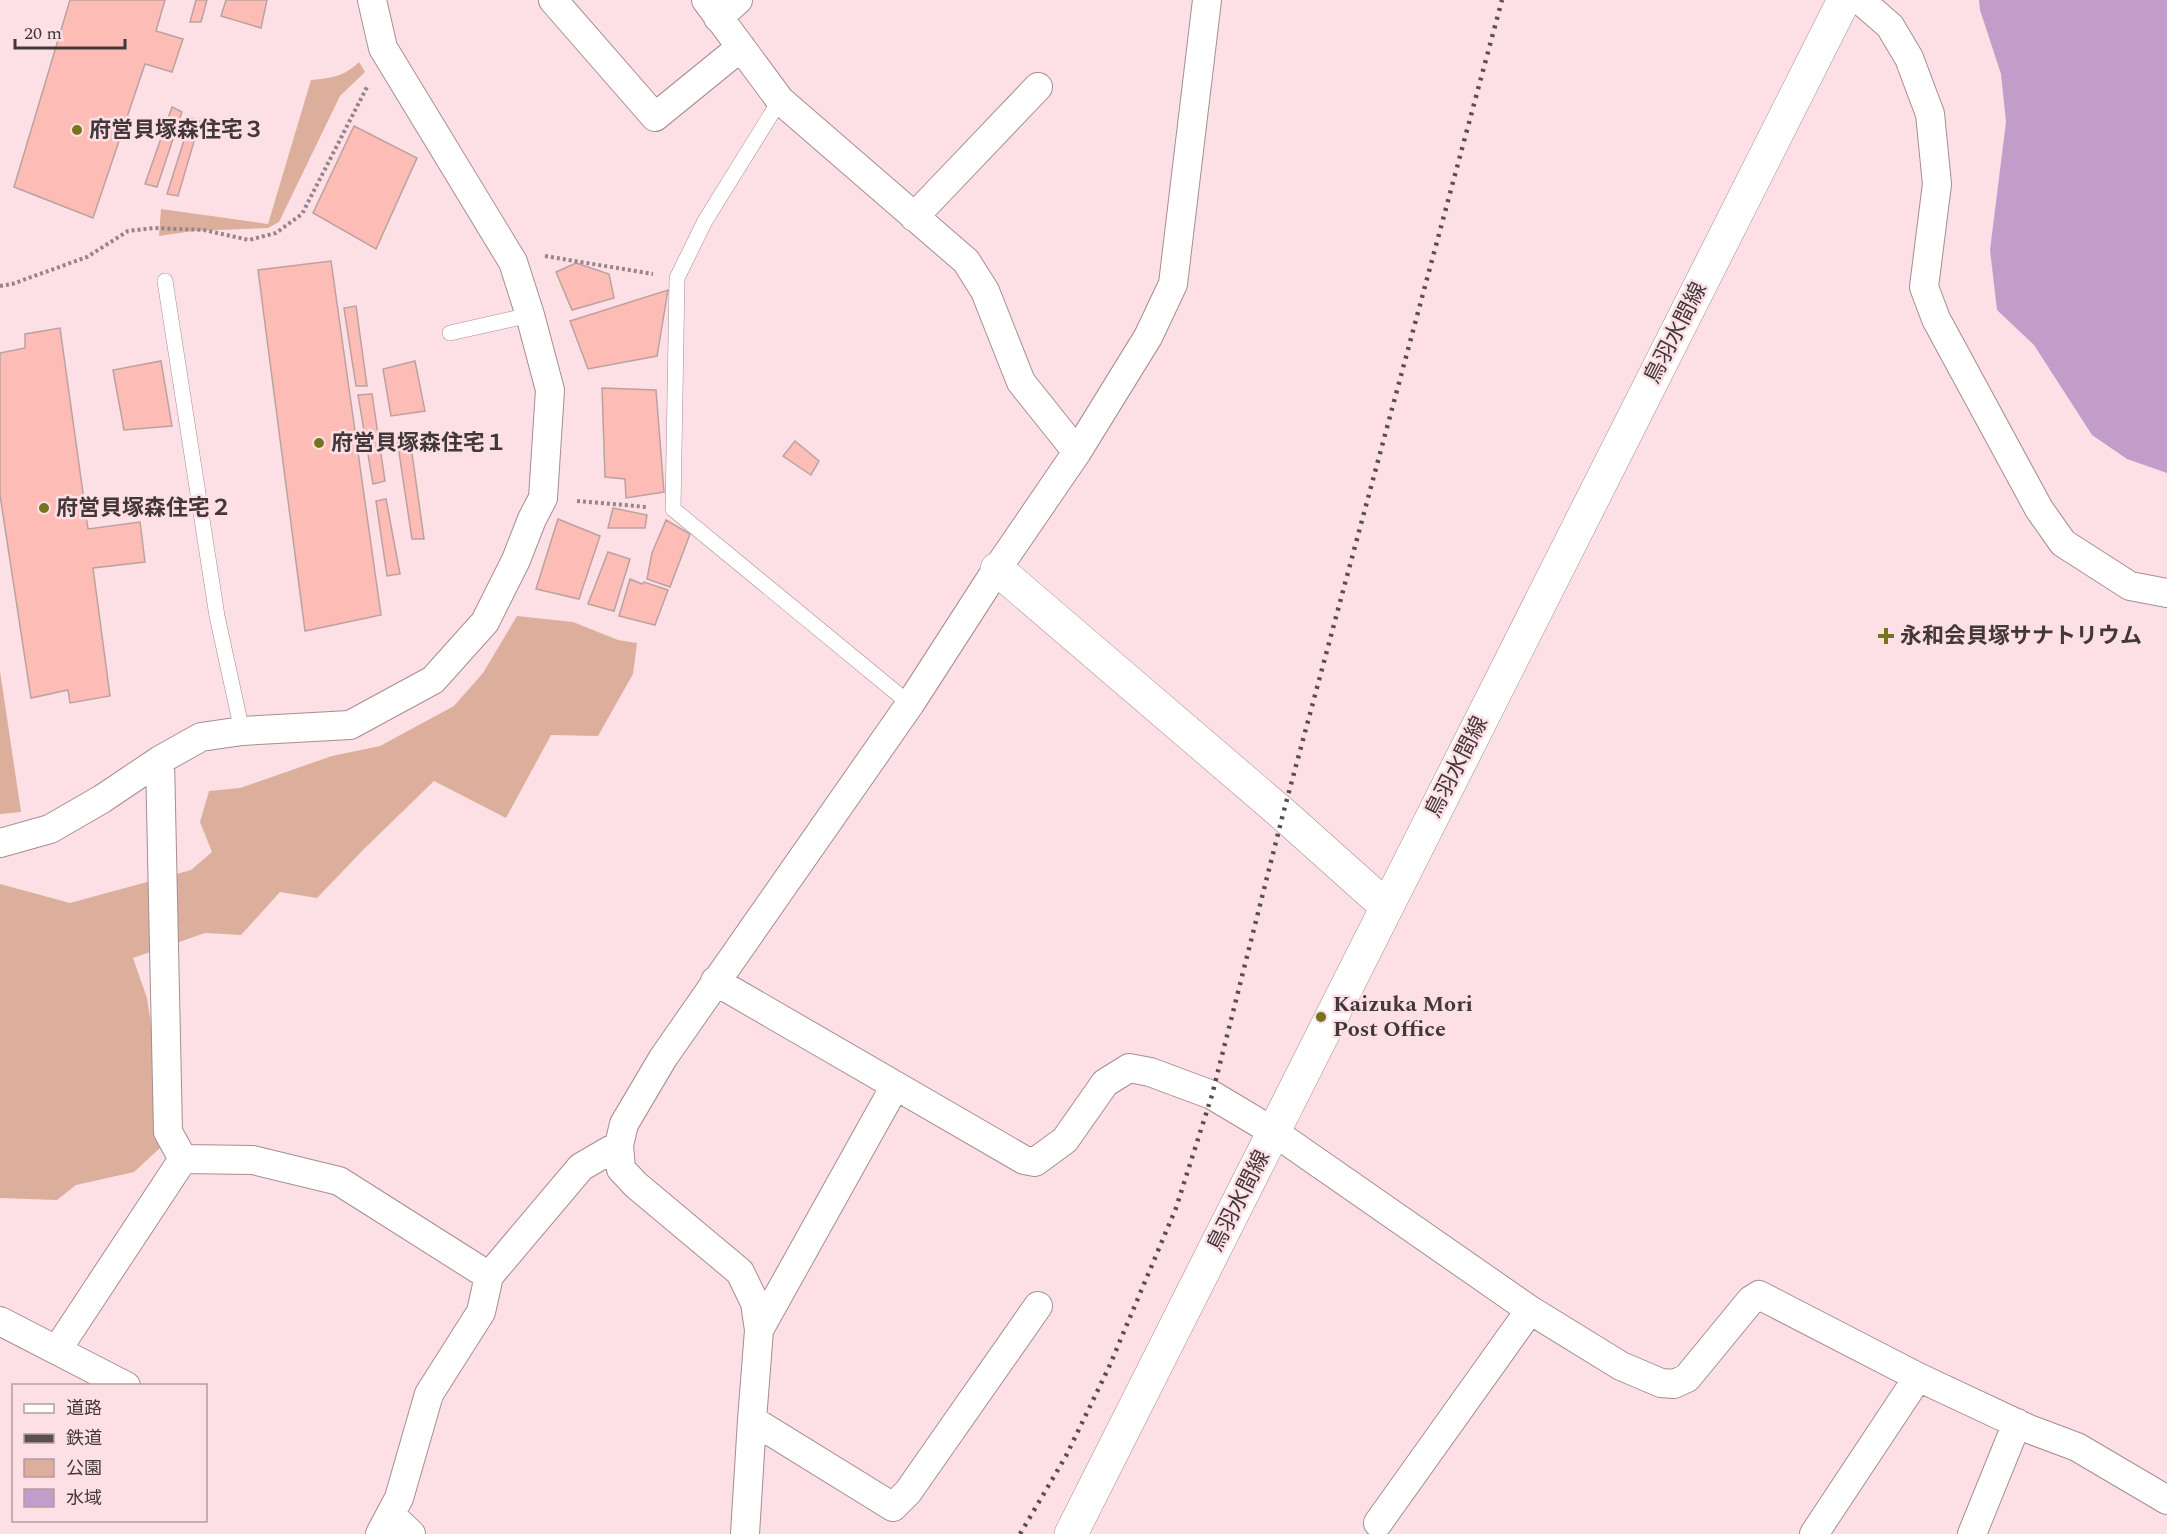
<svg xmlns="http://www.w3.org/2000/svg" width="2167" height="1534" font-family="Spectral,'Noto Sans JP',serif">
	<rect width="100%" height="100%" fill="#fce0e6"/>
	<path fill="#dbaf9b" d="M 359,62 L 365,72 L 340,96 L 279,222 L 268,228 L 193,231 L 159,236 L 161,209 L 268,224 L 311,80 C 330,78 344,77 359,62 Z
		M 517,616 L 573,622 L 618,640 L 637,643 L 633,674 L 598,736 L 551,735 L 506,818 L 434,781 L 364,849 L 317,898 L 280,892 L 241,935 L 205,933 L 133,958 L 147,998 L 161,1091 L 172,1137 L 134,1172 L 76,1185 L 57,1200 L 0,1198 L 0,884 L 70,903 L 191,870 L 212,852 L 200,822 L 209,791 L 240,788 L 332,756 L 380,746 L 454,706 L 483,673 Z
		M 0,671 L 21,812 L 0,814 Z"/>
	<path fill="#c39dc9" d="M 1979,0 L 2167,0 L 2167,473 L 2127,459 L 2092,435 L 2034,345 L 1997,310 L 1990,250 L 2006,122 L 2001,74 L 1980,10 Z"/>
	<path fill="#fdbcb6" stroke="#bca29f" stroke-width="1.5" d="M 70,0 L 165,0 L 156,31 L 183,39 L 172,72 L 145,64 L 93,218 L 14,187 Z
		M 196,0 L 207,0 L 201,22 L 190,22 Z
		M 226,0 L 267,0 L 261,28 L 221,16 Z
		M 172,107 L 182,112 L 157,187 L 145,184 Z
		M 191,118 L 200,121 L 178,196 L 167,194 Z
		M 354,126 L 417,158 L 376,249 L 313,213 Z
		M 331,261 L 381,615 L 305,631 L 258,270 Z
		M 576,263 L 609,274 L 614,298 L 572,310 L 556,272 Z
		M 668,290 L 657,356 L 588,369 L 570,321 Z
		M 356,306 L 367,386 L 356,386 L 344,308 Z
		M 60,328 L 88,529 L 140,522 L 145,562 L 93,568 L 110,696 L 70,703 L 68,690 L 31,698 L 0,495 L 0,353 L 25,348 L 25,334 Z
		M 161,361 L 172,426 L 124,430 L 113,370 Z
		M 415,361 L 425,411 L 391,416 L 383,369 Z
		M 602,388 L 656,390 L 664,492 L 626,498 L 625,479 L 605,477 Z
		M 372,394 L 385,481 L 373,484 L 358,395 Z
		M 397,439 L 410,439 L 424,539 L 412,539 Z
		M 795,441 L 819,461 L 811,475 L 783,456 Z
		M 386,499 L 400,574 L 387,576 L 376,501 Z
		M 613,508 L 647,515 L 645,528 L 608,528 Z
		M 558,519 L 600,536 L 579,599 L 536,589 Z
		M 666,520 L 690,534 L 670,587 L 647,579 L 652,553 Z
		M 608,552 L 630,559 L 614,611 L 588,604 Z
		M 630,579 L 642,584 L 644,582 L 668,590 L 655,625 L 619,616 Z"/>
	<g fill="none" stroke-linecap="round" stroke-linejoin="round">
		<g stroke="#a68d92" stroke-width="16">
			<path id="lane" d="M 780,100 L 705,221 L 677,278 L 673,509 L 910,704
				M 165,281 L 217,616 L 242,731
				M 450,333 L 530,315"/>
		</g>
		<g stroke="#a68d92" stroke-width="30">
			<path id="street" d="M 553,0 L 655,117 L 741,47
				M 706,0 L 780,100 L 966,261 L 985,291 L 1021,382 L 1077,452
				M 1860,0 L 1890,26 L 1909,58 L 1930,114 L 1937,184 L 1924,287 L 1936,319 L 2039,509 L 2063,543 L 2130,586 L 2167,593
				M 718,18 L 738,0
				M 914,217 L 1038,87
				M 160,760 L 168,1132 L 183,1159
				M 0,843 L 50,829 L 102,799 L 160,760 L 201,737 L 242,731 L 350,725 L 433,680 L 485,622 L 516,560 L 532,519 L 543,498 L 550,390 L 530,315 L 513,262 L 383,48 L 372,0
				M 715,981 L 1024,1160 L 1035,1162 L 1065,1140 L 1105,1083 L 1129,1068 L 1150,1072 L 1212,1095 L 1274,1132 L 1530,1310 L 1621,1366 L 1661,1383 L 1674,1384 L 1687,1378 L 1751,1300 L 1759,1295 L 1918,1377 L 2029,1429 L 2077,1447 L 2167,1500
				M 0,1321 L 126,1386
				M 759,1330 L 895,1086
				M 57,1350 L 183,1159 L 253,1160 L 339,1181 L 489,1276
				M 752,1420 L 893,1507 L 908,1492 L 1038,1306
				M 391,1515 L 411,1534
				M 1378,1523 L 1530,1310
				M 380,1534 L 399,1498 L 429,1394 L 481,1312 L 489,1276 L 581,1167 L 619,1145
				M 745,1534 L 752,1420 L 759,1330 L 755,1303 L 740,1272 L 636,1185 L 621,1169 L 619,1145 L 624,1124 L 663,1058 L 910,704 L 997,569 L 1077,452 L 1148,337 L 1173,284 L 1207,0
				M 1814,1534 L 1918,1377
				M 1972,1534 L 2017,1423"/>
		</g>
		<g stroke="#a68d92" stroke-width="34">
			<path id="secondary" d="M 997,569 L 1283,814 L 1387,907
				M 1071,1534 L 1844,0"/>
		</g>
		<path stroke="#978488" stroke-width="4" stroke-dasharray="3 3" stroke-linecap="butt" d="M 545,256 L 653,274
			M 0,286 L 12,284 L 87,257 L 128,231 L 154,228 L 204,230 L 249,240 L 276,233 L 302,214 L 368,85
			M 577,501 L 647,507"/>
		<use href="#lane" stroke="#fff" stroke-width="15"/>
		<use href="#street" stroke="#fff" stroke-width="28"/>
		<use href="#secondary" stroke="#fff" stroke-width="33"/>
		<path stroke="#5b4e50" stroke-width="4.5" stroke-dasharray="3 6" stroke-linecap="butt" d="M 1020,1534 L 1066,1456 L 1109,1367 L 1176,1208 L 1212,1095 L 1283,814 L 1502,0"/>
	</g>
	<g fill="#75761c" stroke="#fce0e6" stroke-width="2">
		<circle cx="77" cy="130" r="6"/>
		<circle cx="319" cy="443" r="6"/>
		<circle cx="44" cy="508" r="6"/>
		<path d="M1883 627h6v6h6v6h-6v6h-6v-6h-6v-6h6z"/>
		<circle cx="1321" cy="1017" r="6"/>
	</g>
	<g text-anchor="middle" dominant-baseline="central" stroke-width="5" stroke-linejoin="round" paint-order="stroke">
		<g font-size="22" font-weight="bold" fill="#423739" stroke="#fce0e6" text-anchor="start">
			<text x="89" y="130">府営貝塚森住宅３</text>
			<text x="331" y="443">府営貝塚森住宅１</text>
			<text x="56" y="508">府営貝塚森住宅２</text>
			<text x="1900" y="636">永和会貝塚サナトリウム</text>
			<text x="1333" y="1004">Kaizuka Mori<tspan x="1333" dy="25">Post Office</tspan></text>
		</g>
		<g font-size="22" fill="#423739" stroke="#fce0e6">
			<text transform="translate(1676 333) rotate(-63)">鳥羽水間線</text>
			<text transform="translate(1457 767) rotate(-63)">鳥羽水間線</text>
			<text transform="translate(1239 1201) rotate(-63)">鳥羽水間線</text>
		</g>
	</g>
	<rect x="12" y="1384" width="195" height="138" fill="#fce0e6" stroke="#b29ca1" stroke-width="1.5"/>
	<rect x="24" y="1404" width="30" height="9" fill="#ffffff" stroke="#b29ca1" stroke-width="1.5"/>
	<text x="66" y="1414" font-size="18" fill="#423739">道路</text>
	<rect x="24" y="1434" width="30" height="9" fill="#5b4e50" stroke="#b29ca1" stroke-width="1.5"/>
	<text x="66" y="1444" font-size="18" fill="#423739">鉄道</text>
	<rect x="24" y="1459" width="30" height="18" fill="#dbaf9b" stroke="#b29ca1" stroke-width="1.5"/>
	<text x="66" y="1474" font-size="18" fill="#423739">公園</text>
	<rect x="24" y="1489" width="30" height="18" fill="#c39dc9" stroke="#b29ca1" stroke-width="1.5"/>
	<text x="66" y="1504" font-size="18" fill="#423739">水域</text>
	<path d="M15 39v9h110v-9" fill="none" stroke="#423739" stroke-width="3"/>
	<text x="24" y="39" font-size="18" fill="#423739" stroke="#fce0e6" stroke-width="4.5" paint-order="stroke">20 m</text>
</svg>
